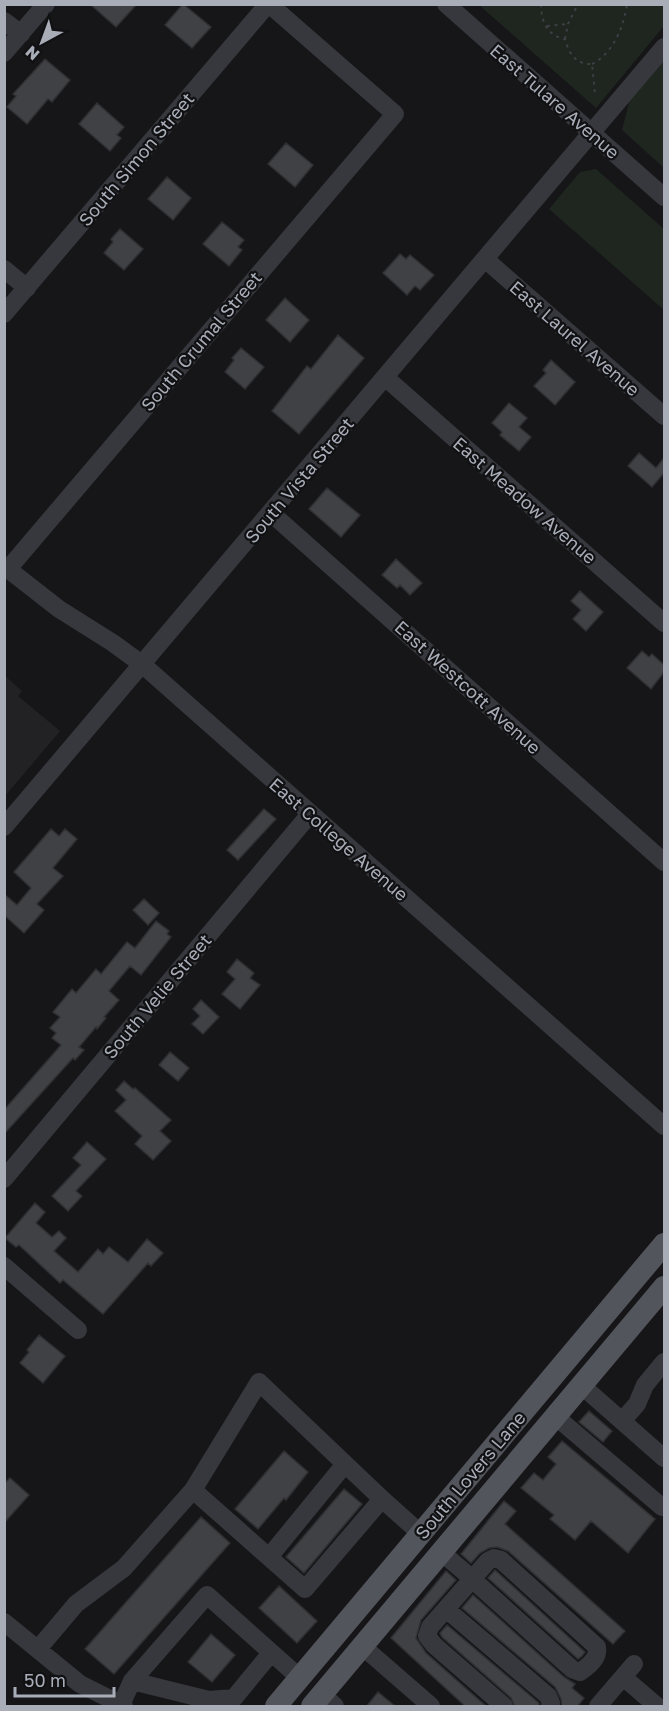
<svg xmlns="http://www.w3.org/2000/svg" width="669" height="1711" font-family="'Golos Text',sans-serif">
	<rect width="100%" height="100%" fill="#161618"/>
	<path fill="#222225" d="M 5,676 L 22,691 L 18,696 L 60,731 L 5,796 Z"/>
	<path fill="#1e261f" d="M 479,5 L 664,5 L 664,26 L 596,108 Z
		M 664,59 L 664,168 L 622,130 L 630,99 Z
		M 596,169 L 664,229 L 664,310 L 549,209 L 580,172 Z"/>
	<path fill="#404145" stroke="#303034" stroke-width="1.5" d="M 90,4 L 137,4 L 116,27 Z
		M 183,4 L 211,27 L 192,48 L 165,25 Z
		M 45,59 L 70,80 L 52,102 L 48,99 L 27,124 L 7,107 L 16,96 L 13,94 Z
		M 97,103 L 124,127 L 117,135 L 121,138 L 110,151 L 79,124 Z
		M 286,143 L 313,165 L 295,187 L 268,164 Z
		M 167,177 L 191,198 L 173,220 L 148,199 Z
		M 222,222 L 244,240 L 238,247 L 242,250 L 229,266 L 203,244 Z
		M 120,229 L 143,249 L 124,270 L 104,253 L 113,242 L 111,239 Z
		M 400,254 L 406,259 L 410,255 L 434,275 L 420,290 L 415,286 L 407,295 L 383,273 Z
		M 285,298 L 309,320 L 290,342 L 266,320 Z
		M 338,335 L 364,358 L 299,434 L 272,411 L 307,366 L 311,369 Z
		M 241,348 L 264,367 L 245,389 L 225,372 L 234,360 L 232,358 Z
		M 551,360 L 575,382 L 555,405 L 534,386 L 546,373 L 543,370 Z
		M 509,403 L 527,418 L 519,427 L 531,437 L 519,451 L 500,435 L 502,432 L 492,423 Z
		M 639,453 L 656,468 L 664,458 L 664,473 L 652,487 L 628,466 Z
		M 327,488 L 360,515 L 341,537 L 309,509 Z
		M 396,559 L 422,583 L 410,595 L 400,585 L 397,588 L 382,575 Z
		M 580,591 L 603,612 L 586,631 L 573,619 L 581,610 L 571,601 Z
		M 642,651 L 649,657 L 652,654 L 664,665 L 664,672 L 651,689 L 627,668 Z
		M 264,809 L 276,819 L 238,860 L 227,850 Z
		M 51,829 L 59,836 L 65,829 L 77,839 L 53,868 L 63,876 L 37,904 L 44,910 L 24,933 L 4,915 L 4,894 L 17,905 L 31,888 L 14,872 Z
		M 144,899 L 159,913 L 148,925 L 133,910 Z
		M 156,921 L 169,931 L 167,934 L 171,937 L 141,975 L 130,966 L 109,991 L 119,1000 L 104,1017 L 106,1018 L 97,1029 L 96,1027 L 79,1047 L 84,1050 L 75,1060 L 73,1058 L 4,1134 L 4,1110 L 61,1045 L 52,1038 L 56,1033 L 50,1028 L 60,1017 L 53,1012 L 72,989 L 76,993 L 96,969 L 101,974 L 127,942 L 135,948 Z
		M 237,959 L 254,973 L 250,978 L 260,985 L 240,1009 L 222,994 L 235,979 L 227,972 Z
		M 201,1000 L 219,1017 L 203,1034 L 192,1024 L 200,1016 L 193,1009 Z
		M 170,1052 L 189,1068 L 178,1081 L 159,1065 Z
		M 124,1081 L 133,1089 L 135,1088 L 171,1120 L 160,1131 L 171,1141 L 153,1160 L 135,1144 L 142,1136 L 115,1111 L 126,1100 L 116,1090 Z
		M 87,1142 L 106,1159 L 76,1191 L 82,1196 L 68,1211 L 52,1196 L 81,1165 L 73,1158 Z
		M 35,1203 L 45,1212 L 36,1223 L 52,1237 L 59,1231 L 66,1238 L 54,1251 L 78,1272 L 98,1249 L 103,1254 L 109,1247 L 128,1262 L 147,1239 L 163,1253 L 151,1266 L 148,1263 L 103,1314 L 63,1280 L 60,1283 L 19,1245 L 16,1247 L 5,1238 Z
		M 39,1335 L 65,1356 L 43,1383 L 20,1363 L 29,1352 L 27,1350 Z
		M 589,1411 L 612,1431 L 603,1442 L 579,1422 Z
		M 562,1441 L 655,1519 L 628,1553 L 591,1521 L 575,1540 L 550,1519 L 554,1515 L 521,1488 L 534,1473 L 543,1480 L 556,1464 L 548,1457 Z
		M 284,1451 L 308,1472 L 286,1500 L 284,1498 L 258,1529 L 235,1509 Z
		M 10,1478 L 29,1495 L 4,1523 L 4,1484 Z
		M 344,1489 L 362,1504 L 304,1573 L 286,1557 Z
		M 504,1501 L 516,1511 L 505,1524 L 625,1631 L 613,1644 L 508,1551 L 497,1547 L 489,1548 L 480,1553 L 471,1563 L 461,1554 Z
		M 201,1517 L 230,1543 L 114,1674 L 85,1649 Z
		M 495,1570 L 585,1652 L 582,1656 L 578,1659 L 488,1578 Z
		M 446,1571 L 456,1580 L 421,1620 L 416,1638 L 426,1653 L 487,1707 L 466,1707 L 391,1638 Z
		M 279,1586 L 317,1621 L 297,1643 L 259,1608 Z
		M 473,1595 L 564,1677 L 575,1684 L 572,1688 L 584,1698 L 577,1707 L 562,1707 L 561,1699 L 555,1687 L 462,1608 Z
		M 447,1625 L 539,1703 L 539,1707 L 515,1707 L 511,1698 L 442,1637 L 440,1633 Z
		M 211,1634 L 235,1655 L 212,1682 L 188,1662 Z
		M 378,1692 L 396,1707 L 366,1707 Z"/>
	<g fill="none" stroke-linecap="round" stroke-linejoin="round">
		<path stroke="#3d3f44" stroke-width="2" stroke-dasharray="3 4.5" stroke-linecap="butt" d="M 541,4 C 541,21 547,36 565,39 C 569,54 576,65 592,64 L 595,94
			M 547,26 L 568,24
			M 565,39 L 568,24 L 578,4
			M 592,64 C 613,54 624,26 627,4"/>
		<path stroke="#37383d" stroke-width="18" d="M 446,4 L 664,197
			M 4,21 L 21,34
			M 4,53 L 46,4
			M 485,259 L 664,416
			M 4,269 L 27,288
			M 4,314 L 268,4
			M 386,378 L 664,623
			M 271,513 L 664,862
			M 4,566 L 59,609 L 113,643 L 143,665 L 664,1126
			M 8,569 L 395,114 L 269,4
			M 4,827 L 664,47
			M 4,1179 L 310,814
			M 4,1266 L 78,1330
			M 581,1385 L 664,1458
			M 555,1416 L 662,1507
			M 622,1421 L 637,1404 L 645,1385 L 664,1362
			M 193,1490 L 305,1589 L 382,1499
			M 441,1552 L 468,1575 L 472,1579 L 572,1669 L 580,1672 C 589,1666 599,1658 597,1647 L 501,1560 L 494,1558 L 488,1561 L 430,1627 L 427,1636 L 434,1645 L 504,1706
			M 269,1557 L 345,1464
			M 446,1609 L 548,1696 L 551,1703 L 550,1706
			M 4,1622 L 80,1684 L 124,1706
			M 362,1646 L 431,1706
			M 38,1649 L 76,1604 L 124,1568 L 193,1490 L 259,1382 L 382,1499 L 420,1533
			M 623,1677 L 657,1706
			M 132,1681 L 209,1700 L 234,1698 L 271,1653
			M 322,1694 L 335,1706
			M 121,1705 L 132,1681 L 207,1595 L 300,1678
			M 598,1706 L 634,1664"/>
		<path stroke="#53555c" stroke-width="22" d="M 276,1706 L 664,1244
			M 312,1706 L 664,1287"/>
	</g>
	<g text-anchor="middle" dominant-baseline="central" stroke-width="4.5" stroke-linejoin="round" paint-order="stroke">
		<g font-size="18" fill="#a8adb8" stroke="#111113">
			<text transform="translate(555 101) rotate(41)">East Tulare Avenue</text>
			<text transform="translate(136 159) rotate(-50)">South Simon Street</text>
			<text transform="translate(575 338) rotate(41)">East Laurel Avenue</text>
			<text transform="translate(201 341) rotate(-50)">South Crumal Street</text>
			<text transform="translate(299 480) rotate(-50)">South Vista Street</text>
			<text transform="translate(525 500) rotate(41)">East Meadow Avenue</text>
			<text transform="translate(468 687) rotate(42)">East Westcott Avenue</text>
			<text transform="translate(339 839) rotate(41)">East College Avenue</text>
			<text transform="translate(157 996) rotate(-50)">South Velie Street</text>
			<text transform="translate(470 1475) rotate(-50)">South Lovers Lane</text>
		</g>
	</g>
	<rect width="669" height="1711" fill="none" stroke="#a8adb8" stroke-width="12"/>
	<g transform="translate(42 42) rotate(221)" stroke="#111113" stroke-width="4.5" paint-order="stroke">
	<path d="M0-4.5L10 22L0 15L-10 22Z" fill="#a8adb8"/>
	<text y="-9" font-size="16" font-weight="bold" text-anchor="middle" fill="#a8adb8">N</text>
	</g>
	<path d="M15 1687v9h99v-9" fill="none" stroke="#a8adb8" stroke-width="3"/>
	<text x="24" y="1687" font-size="18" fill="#a8adb8" stroke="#111113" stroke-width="4.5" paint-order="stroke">50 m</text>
</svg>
